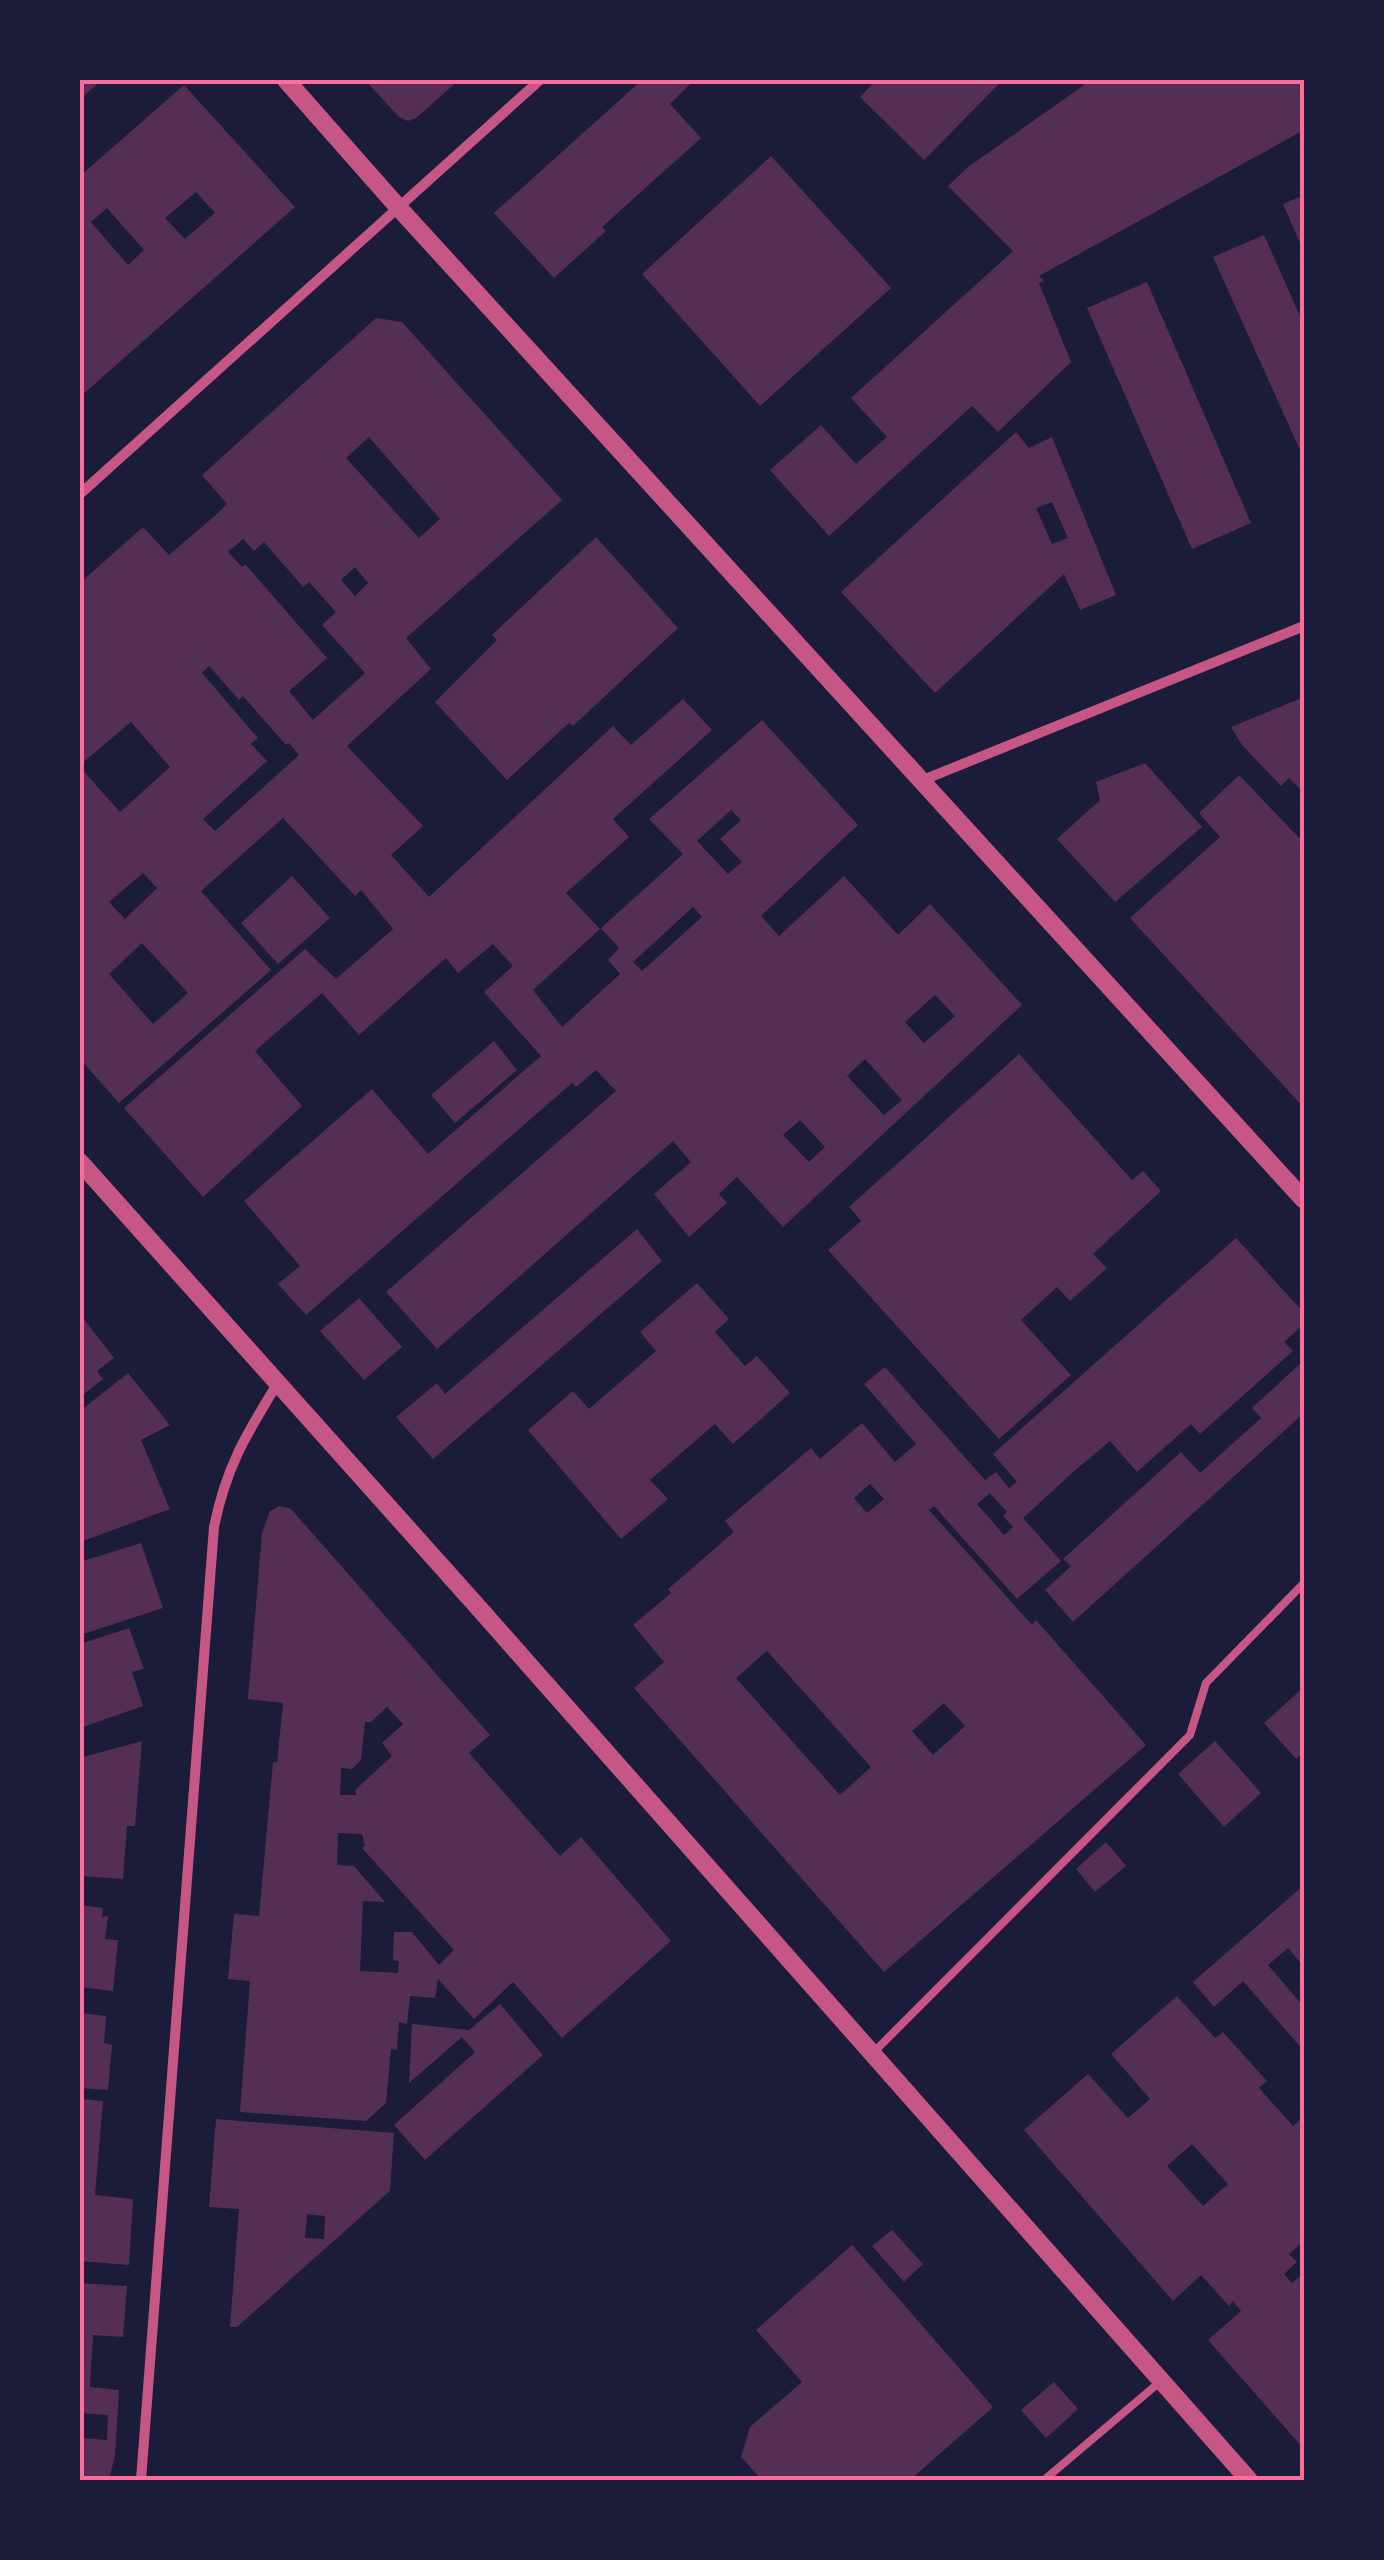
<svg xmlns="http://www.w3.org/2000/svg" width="1384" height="2560" font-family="Arial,sans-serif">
	<rect width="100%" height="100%" fill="#1b1b3a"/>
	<path fill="#542f53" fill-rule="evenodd" d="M 80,80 L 102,80 L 80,99 Z
		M 365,80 L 459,80 L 416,118 L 408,121 L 399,117 Z
		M 642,80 L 694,80 L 670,104 L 701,138 L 602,227 L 606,231 L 554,278 L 494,213 Z
		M 876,80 L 1003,80 L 924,160 L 860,97 Z
		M 1080,80 L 1304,80 L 1304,130 L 1039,276 L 1044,281 L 1039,283 L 1071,362 L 998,432 L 972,406 L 829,536 L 770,470 L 821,425 L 856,464 L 887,437 L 851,398 L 1013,251 L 948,186 L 968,167 L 1084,85 Z
		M 184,85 L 295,207 L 80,397 L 80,176 ZM 196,192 L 215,213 L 185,239 L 165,218 ZM 107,208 L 144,250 L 128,265 L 91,222 Z
		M 771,156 L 891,288 L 760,406 L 642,274 Z
		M 1304,195 L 1304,252 L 1283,204 Z
		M 1264,235 L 1304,325 L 1304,459 L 1213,257 Z
		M 1147,282 L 1251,523 L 1192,549 L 1087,308 Z
		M 376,318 L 402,322 L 562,500 L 406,638 L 431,669 L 347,746 L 423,826 L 391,855 L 429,897 L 613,726 L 631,745 L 683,699 L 712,730 L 613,819 L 629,837 L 566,893 L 600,929 L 533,990 L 562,1027 L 620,974 L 608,960 L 619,948 L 601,928 L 683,854 L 649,819 L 762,720 L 858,825 L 761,916 L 779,936 L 844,876 L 898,935 L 930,904 L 1022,1005 L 783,1227 L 737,1177 L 719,1194 L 727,1203 L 689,1237 L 654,1194 L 691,1162 L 673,1141 L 437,1349 L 386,1292 L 616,1091 L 596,1070 L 576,1087 L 572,1083 L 306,1315 L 278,1284 L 300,1266 L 244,1201 L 372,1089 L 428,1154 L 541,1056 L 484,992 L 513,966 L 493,944 L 458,973 L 446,958 L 359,1035 L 322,993 L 255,1051 L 302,1106 L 203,1197 L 124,1108 L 305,949 L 336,979 L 393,929 L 361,890 L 355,896 L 283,818 L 201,891 L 271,970 L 119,1103 L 80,1059 L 80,767 L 120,812 L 170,767 L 131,722 L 80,765 L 80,583 L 143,527 L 169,555 L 219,512 L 227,504 L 202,475 ZM 369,437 L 440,519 L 419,538 L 346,458 ZM 243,539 L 254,551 L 264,542 L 303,587 L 309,582 L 336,612 L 322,625 L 365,673 L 313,720 L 289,691 L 327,658 L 245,564 L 242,567 L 228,552 ZM 355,567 L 368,583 L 355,596 L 341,580 ZM 209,666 L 239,700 L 243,696 L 286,745 L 289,743 L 299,755 L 215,831 L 203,819 L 267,761 L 251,744 L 258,738 L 202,673 ZM 731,810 L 741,820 L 720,839 L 742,862 L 728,874 L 697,841 ZM 143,873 L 157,888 L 125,919 L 109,902 ZM 693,907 L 702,917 L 642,971 L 633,962 ZM 142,943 L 188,993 L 153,1024 L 109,974 ZM 935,995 L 955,1016 L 924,1043 L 905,1022 ZM 865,1059 L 902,1100 L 884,1115 L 847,1076 ZM 800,1120 L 825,1147 L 809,1162 L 783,1135 Z
		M 1016,432 L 1029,448 L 1052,437 L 1116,595 L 1080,610 L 1064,574 L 935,693 L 841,592 ZM 1052,502 L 1068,538 L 1052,544 L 1036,508 Z
		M 596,537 L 678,628 L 573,726 L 569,723 L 507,780 L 435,702 L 497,640 L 492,635 Z
		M 1304,697 L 1304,793 L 1289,778 L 1281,786 L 1242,745 L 1231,727 Z
		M 1145,763 L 1202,827 L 1115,902 L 1057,839 L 1100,800 L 1096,782 Z
		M 1239,775 L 1304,843 L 1304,1020 L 1301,1023 L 1304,1026 L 1304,1108 L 1130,918 L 1220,837 L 1199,813 Z
		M 292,876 L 330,918 L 278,964 L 241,923 Z
		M 494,1041 L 517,1070 L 455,1123 L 431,1095 Z
		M 1019,1054 L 1132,1180 L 1143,1171 L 1161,1191 L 1093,1254 L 1107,1268 L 1070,1301 L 1057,1287 L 1021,1320 L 1071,1375 L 999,1439 L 828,1250 L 861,1221 L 849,1207 Z
		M 637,1229 L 662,1261 L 433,1459 L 396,1417 L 437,1383 L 445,1394 Z
		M 1236,1238 L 1304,1313 L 1304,1324 L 1284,1342 L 1293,1351 L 1200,1434 L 1191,1424 L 1137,1472 L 1110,1441 L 1072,1473 L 1023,1518 L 1061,1561 L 1017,1599 L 934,1506 L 929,1510 L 1032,1625 L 1036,1620 L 1146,1745 L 884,1972 L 634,1688 L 664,1662 L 633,1625 L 671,1593 L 668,1589 L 734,1532 L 725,1521 L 811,1448 L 820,1459 L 862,1423 L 895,1462 L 916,1444 L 864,1384 L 885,1367 L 985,1480 L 996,1472 L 1009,1488 L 1017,1482 L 993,1454 ZM 870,1484 L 884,1499 L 867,1513 L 854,1498 ZM 990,1493 L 1007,1512 L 1003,1516 L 1013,1527 L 1004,1535 L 977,1504 ZM 767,1651 L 871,1767 L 840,1795 L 736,1678 ZM 944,1703 L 965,1726 L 933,1755 L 912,1731 Z
		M 697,1283 L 729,1319 L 715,1332 L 745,1366 L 757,1356 L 790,1393 L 733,1444 L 715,1424 L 650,1480 L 668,1499 L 621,1539 L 528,1430 L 573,1391 L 589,1409 L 656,1351 L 640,1332 Z
		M 359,1298 L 402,1347 L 364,1380 L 320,1331 Z
		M 80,1314 L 114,1358 L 97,1371 L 103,1379 L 80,1397 Z
		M 1304,1360 L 1304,1413 L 1073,1622 L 1045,1590 L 1071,1566 L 1063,1559 L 1181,1452 L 1200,1473 L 1261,1418 L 1252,1408 Z
		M 128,1373 L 170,1425 L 141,1440 L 170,1509 L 80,1542 L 80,1411 Z
		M 279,1506 L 291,1509 L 490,1735 L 469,1753 L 560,1856 L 581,1837 L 671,1941 L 562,2038 L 513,1982 L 474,2019 L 438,1979 L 435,1998 L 410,1996 L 407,2024 L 399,2022 L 397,2050 L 391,2049 L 386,2103 L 366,2121 L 240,2112 L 250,1981 L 228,1979 L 234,1914 L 259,1916 L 273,1762 L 277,1762 L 283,1703 L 248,1699 L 262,1533 L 270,1511 ZM 387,1707 L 403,1724 L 382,1743 L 392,1756 L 355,1790 L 356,1795 L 340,1795 L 341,1768 L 352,1769 L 361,1760 L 365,1722 L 371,1722 ZM 338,1833 L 362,1834 L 365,1846 L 362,1848 L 454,1950 L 439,1965 L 412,1932 L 394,1932 L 393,1960 L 399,1961 L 398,1973 L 360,1971 L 363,1901 L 385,1902 L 354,1866 L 337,1865 Z
		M 141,1543 L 163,1608 L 80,1635 L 80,1562 Z
		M 129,1628 L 144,1669 L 132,1672 L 143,1706 L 80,1728 L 80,1644 Z
		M 1304,1687 L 1304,1752 L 1296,1759 L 1264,1723 Z
		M 142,1741 L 135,1826 L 127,1826 L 123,1879 L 80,1876 L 80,1758 Z
		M 1215,1741 L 1261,1793 L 1224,1827 L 1178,1774 Z
		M 1106,1842 L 1126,1866 L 1095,1892 L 1076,1869 Z
		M 1304,1885 L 1304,1967 L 1288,1948 L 1268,1965 L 1304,2007 L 1304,2051 L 1243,1981 L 1214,2007 L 1193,1982 Z
		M 80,1905 L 103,1908 L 102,1917 L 108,1916 L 105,1939 L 118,1940 L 113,1991 L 80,1987 Z
		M 1177,1996 L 1215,2038 L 1223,2032 L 1267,2081 L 1259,2088 L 1293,2126 L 1304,2116 L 1304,2241 L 1289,2254 L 1297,2262 L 1284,2274 L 1292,2283 L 1304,2273 L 1304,2449 L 1208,2340 L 1241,2311 L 1233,2301 L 1229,2306 L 1201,2275 L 1173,2301 L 1024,2130 L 1088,2074 L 1128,2118 L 1150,2099 L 1111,2054 ZM 1192,2144 L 1228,2184 L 1203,2206 L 1167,2166 Z
		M 500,2004 L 543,2055 L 425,2160 L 394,2125 L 475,2052 L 462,2037 L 409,2083 L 412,2024 L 469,2030 Z
		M 80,2013 L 106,2016 L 104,2043 L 112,2045 L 108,2090 L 80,2088 Z
		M 80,2099 L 103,2101 L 95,2195 L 133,2199 L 129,2265 L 80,2261 Z
		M 216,2119 L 394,2133 L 390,2191 L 237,2327 L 230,2327 L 239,2209 L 209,2207 ZM 307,2214 L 325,2216 L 324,2239 L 305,2238 Z
		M 892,2230 L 923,2264 L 904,2282 L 872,2246 Z
		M 852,2245 L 993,2407 L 910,2480 L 762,2480 L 741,2457 L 750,2427 L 802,2382 L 756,2330 Z
		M 80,2283 L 127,2286 L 123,2337 L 93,2335 L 90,2387 L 119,2390 L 115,2455 L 109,2480 L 80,2480 L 80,2438 L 107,2440 L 108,2415 L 80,2413 Z
		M 1054,2382 L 1078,2409 L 1046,2438 L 1021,2410 Z"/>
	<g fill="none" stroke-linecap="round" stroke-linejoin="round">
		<path stroke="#c65784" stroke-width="8" d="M 872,2054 L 1190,1735 L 1206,1683 L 1304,1583
			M 1044,2480 L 1161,2381"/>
		<path stroke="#c65784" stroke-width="10" d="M 80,494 L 540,80
			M 923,780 L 1304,626
			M 141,2480 L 214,1527 C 226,1467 246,1435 277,1384"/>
		<path stroke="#c65784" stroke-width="18" d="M 286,80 L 398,207 L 1304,1200
			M 80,1162 L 477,1606 L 1249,2480"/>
	</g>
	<rect width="1384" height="2560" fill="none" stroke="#1b1b3a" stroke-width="165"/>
	<rect x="82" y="82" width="1220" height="2396" fill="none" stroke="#ff6b9d" stroke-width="4"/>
</svg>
